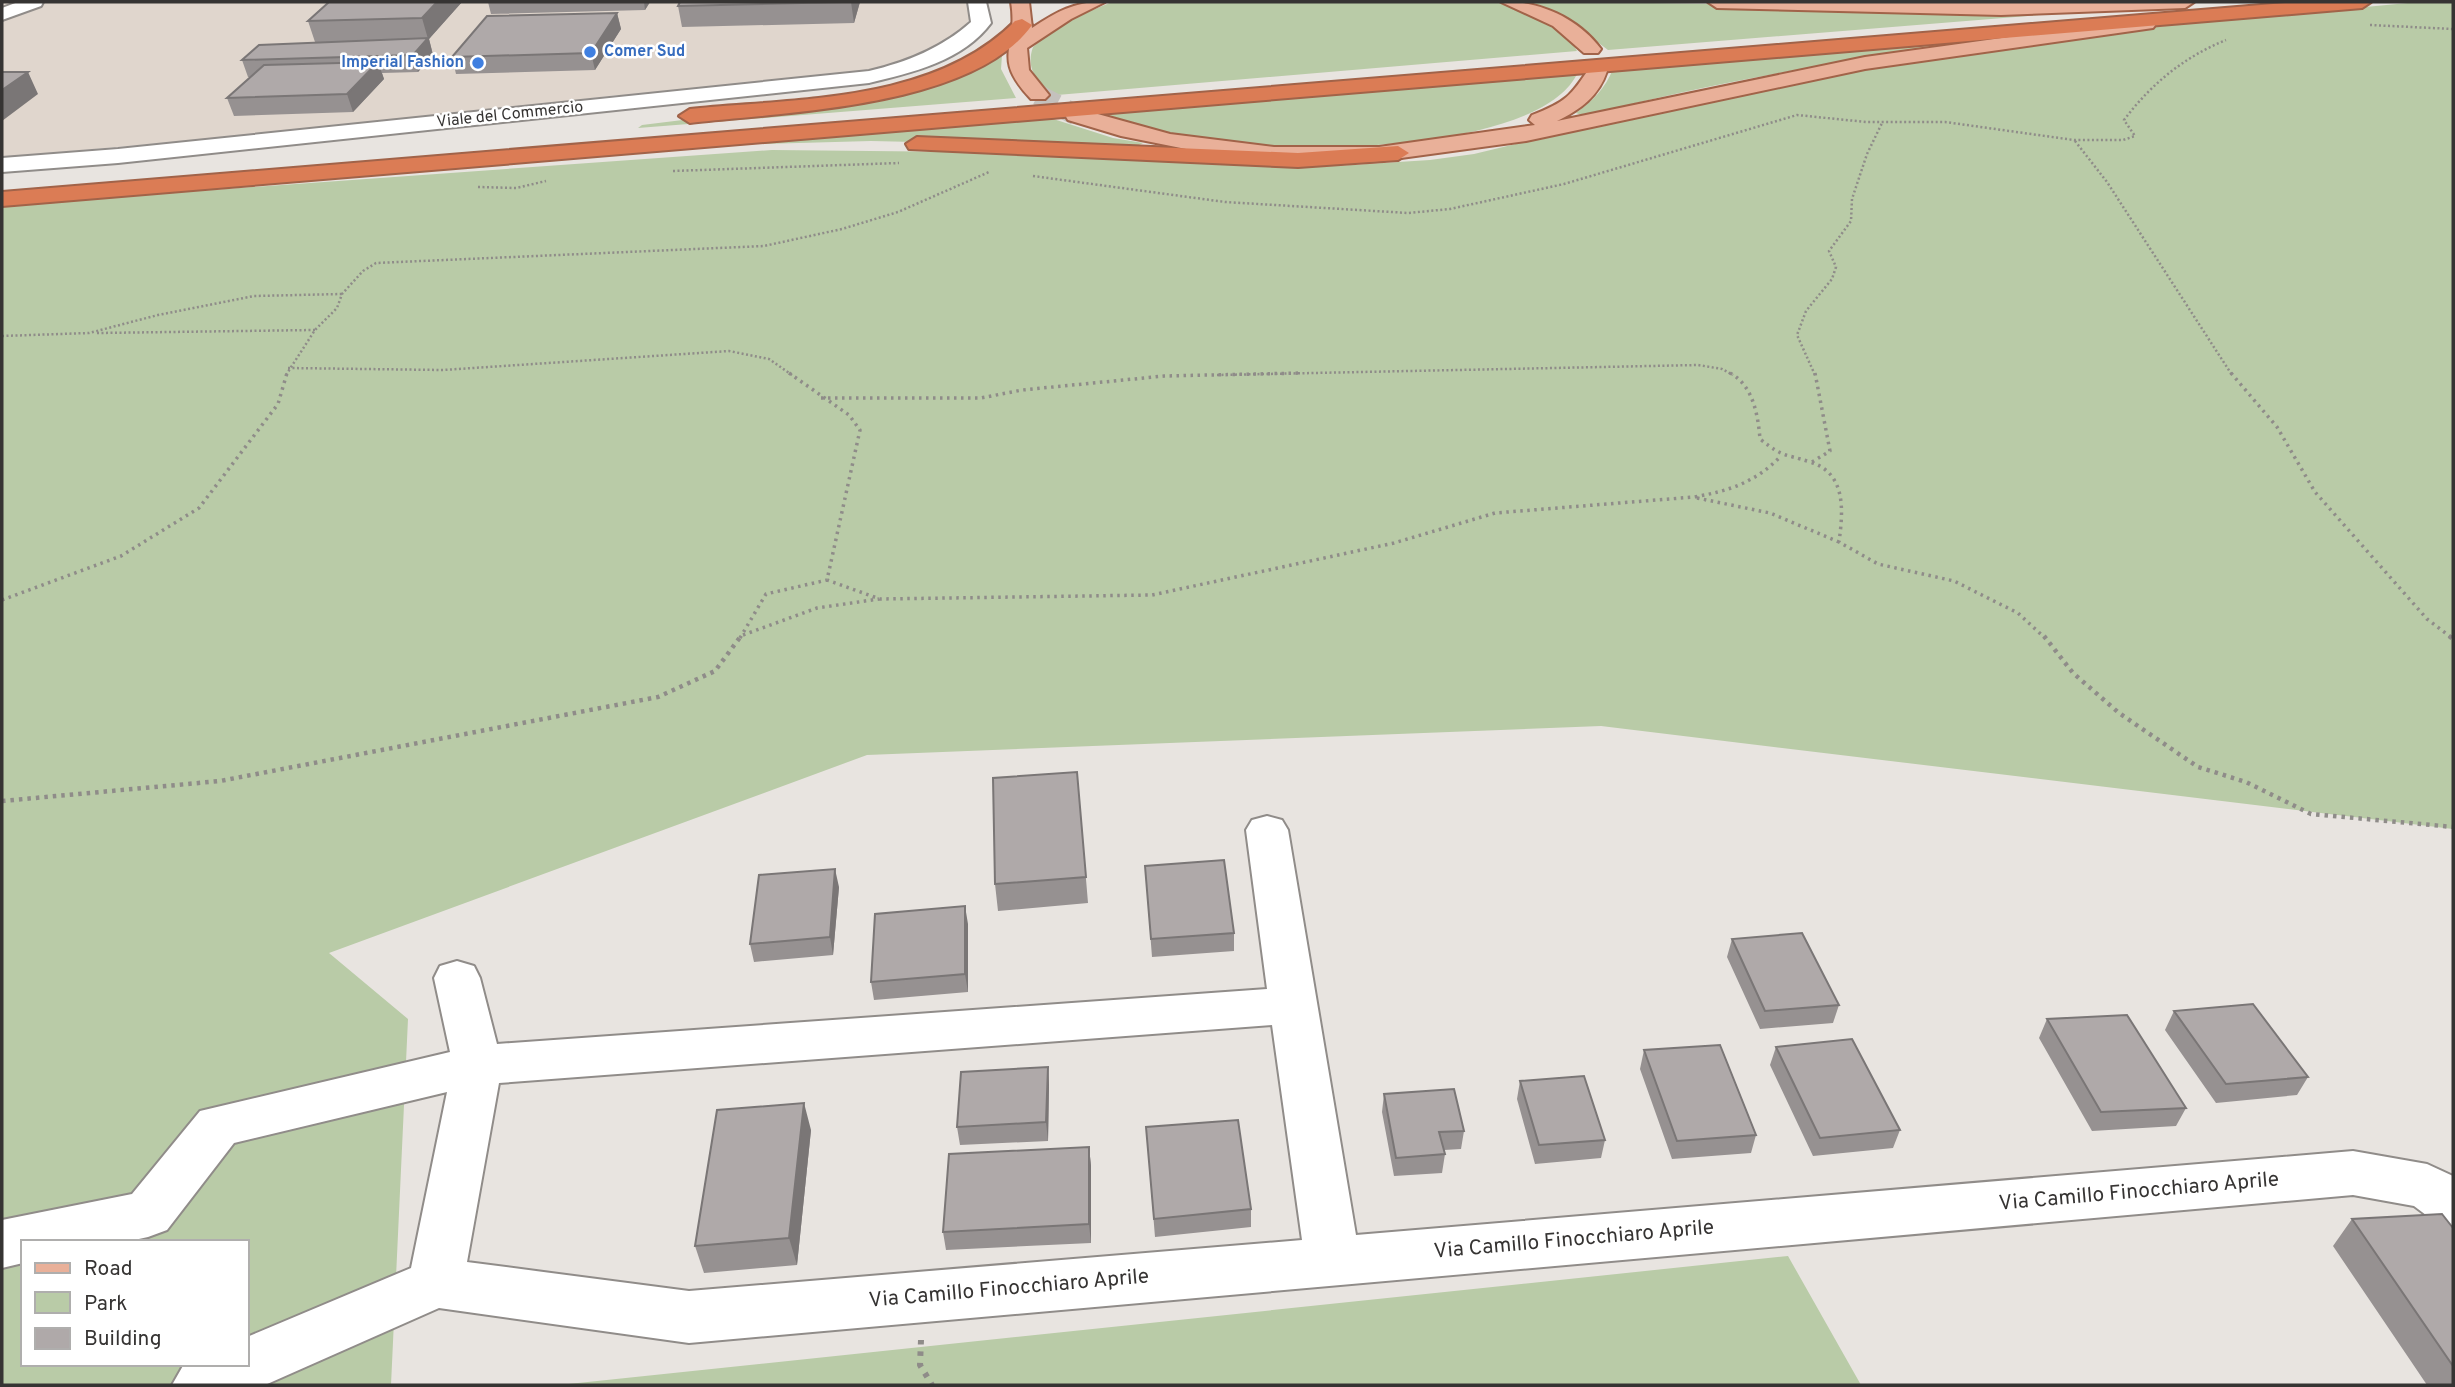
<svg xmlns="http://www.w3.org/2000/svg" width="2455" height="1387" font-family="Overpass,sans-serif">
	<rect width="100%" height="100%" fill="#e8e4e0"/>
	<path fill="#e0d6cd" d="M 2,2 L 966,2 L 972,16 L 957,36 L 931,53 L 875,72 L 629,98 L 617,95 L 377,124 L 2,157 Z"/>
	<path fill="#b9cba7" fill-rule="evenodd" d="M 1112,2 L 1496,2 C 1526,12 1561,23 1577,51 L 1057,95 C 1038,84 1025,70 1033,47 L 1061,23 Z
		M 1527,2 C 1710,2 1893,9 2076,12 L 1608,50 L 1563,16 Z
		M 2418,2 L 2453,2 L 2453,829 L 1601,726 L 867,755 L 329,953 L 408,1019 L 391,1385 L 2,1385 L 2,205 L 772,150 L 1059,153 L 1274,166 L 1335,166 L 1430,160 L 1474,154 L 1627,117 L 1836,73 L 2113,31 ZM 23,1242 L 247,1242 L 247,1364 L 23,1364 Z
		M 2056,32 C 1898,52 1739,75 1584,116 L 1576,113 C 1593,100 1605,89 1613,69 Z
		M 1002,55 L 1001,69 L 1016,98 L 638,128 L 642,125 L 860,98 L 973,67 Z
		M 1578,72 C 1544,148 1321,152 1248,145 C 1195,140 1144,128 1093,113 Z
		M 1047,117 L 1113,138 L 1143,143 L 1135,147 L 871,141 L 720,145 Z
		M 1788,1256 L 1861,1385 L 559,1385 Z"/>
	<g fill="none" stroke-linecap="round" stroke-linejoin="round">
		<path stroke="#c4c1bd" stroke-width="21" stroke-dasharray="21 10" stroke-linecap="butt" d="M 1038,95 L 1076,115"/>
		<g stroke="#908c89" stroke-width="4">
			<path id="minor" d="M 18,2 L 43,2 L 41,6 L 2,20 L 2,8 Z
				M 968,2 L 986,2 L 991,23 C 963,61 911,73 869,83 L 118,163 L 2,172 L 2,158 L 118,149 L 869,71 C 907,62 942,48 971,22 Z
				M 1267,816 L 1282,820 L 1288,830 L 1356,1235 L 2353,1151 L 2427,1164 L 2453,1176 L 2453,1228 L 2434,1221 L 2414,1206 L 2353,1195 L 689,1343 L 439,1308 L 265,1385 L 172,1385 L 184,1364 L 247,1364 L 247,1337 L 411,1268 L 447,1092 L 234,1143 L 167,1230 L 148,1237 L 125,1242 L 23,1242 L 23,1263 L 2,1268 L 2,1220 L 132,1194 L 200,1111 L 450,1052 L 434,978 L 440,966 L 457,961 L 474,966 L 480,978 L 497,1044 L 1267,989 L 1246,830 L 1252,820 ZM 1272,1025 L 1302,1240 L 689,1291 L 467,1262 L 499,1083 Z"/>
		</g>
		<g stroke="#a16349" stroke-width="4">
			<path id="major" d="M 1011,2 L 1029,2 L 1032,28 C 1056,12 1075,1 1105,2 L 1071,19 L 1027,48 L 1029,70 L 1049,95 L 1045,99 L 1031,99 C 990,56 1019,49 1011,2 Z
				M 1501,2 C 1538,0 1578,18 1601,49 L 1598,53 L 1584,53 L 1553,26 Z
				M 1708,2 L 2194,2 L 2185,8 L 2001,15 L 1717,8 Z
				M 2146,18 L 2156,24 L 2153,28 L 1865,69 L 1526,141 L 1379,161 L 1327,163 L 1221,156 L 1121,136 L 1068,120 L 1065,115 L 1076,108 L 1170,134 L 1274,147 L 1379,147 L 1535,125 L 1529,120 L 1532,115 C 1566,102 1571,96 1590,67 L 1597,65 L 1607,71 C 1599,96 1580,110 1557,121 L 1865,57 Z"/>
		</g>
		<g stroke="#a16349" stroke-width="4">
			<path id="highway" d="M 2298,2 L 2371,2 L 2362,8 L 2,206 L 2,192 Z
				M 1022,19 L 1032,25 C 973,108 784,112 690,123 L 679,116 L 690,109 C 797,98 934,103 1015,21 Z
				M 917,137 L 1298,153 L 1398,146 L 1409,153 L 1398,160 L 1298,167 L 909,149 L 906,144 Z"/>
		</g>
		<path stroke="#8f8c89" stroke-width="2.5" stroke-dasharray="2 2.5" stroke-linecap="butt" d="M 2370,25 L 2453,29
			M 2075,141 L 2107,182 L 2232,375
			M 673,171 L 899,163
			M 1033,176 L 1225,202 L 1408,213 L 1450,209 L 1564,184 L 1797,115 L 1866,122 L 1945,122 L 2074,140 L 2123,140 L 2135,136 L 2124,120 C 2151,84 2184,57 2226,40
			M 478,187 L 516,188 L 546,181
			M 97,333 L 315,330
			M 2,336 L 89,333 L 158,315 L 254,296 L 342,294
			M 288,368 L 443,370 L 729,351 L 769,359 L 792,375
			M 286,375 L 315,330 L 337,308 L 342,294 L 363,271 L 376,263 L 764,246 L 842,229 L 898,212 L 989,172
			M 1217,375 L 1698,365 L 1722,369 L 1733,375
			M 1815,375 L 1797,335 L 1806,311 L 1832,279 L 1836,267 L 1829,251 L 1851,221 L 1852,199 L 1867,154 L 1882,123"/>
		<path stroke="#8f8c89" stroke-width="3.5" stroke-dasharray="2.5 4.5" stroke-linecap="butt" d="M 789,373 L 849,415 L 860,430 L 827,580 L 880,599 L 1152,595 L 1394,543 L 1495,513 L 1694,497 C 1729,491 1756,482 1781,456
			M 1730,373 C 1753,385 1758,415 1760,439 C 1784,458 1783,453 1810,462 C 1847,473 1843,512 1839,542 L 1878,564 L 1954,581 L 2018,613 L 2045,638
			M 2231,373 L 2277,427 L 2315,492 L 2427,619 L 2452,638
			M 821,398 L 981,398 L 1022,390 L 1164,376 L 1302,373
			M 1812,462 L 1830,451 L 1815,373
			M 1697,498 L 1770,513 L 1839,542
			M 2,600 L 121,556 L 199,508 L 278,404 L 287,373
			M 743,635 L 817,608 L 879,599
			M 740,638 L 766,594 L 827,580"/>
		<path stroke="#8f8c89" stroke-width="4.5" stroke-dasharray="3.5 5" stroke-linecap="butt" d="M 2044,636 L 2073,673 L 2119,713 L 2198,767 L 2246,782 L 2311,814 L 2453,827
			M 2449,636 L 2453,639
			M 2,801 L 220,781 L 658,697 L 715,671 L 741,636"/>
		<path stroke="#8f8c89" stroke-width="6" stroke-dasharray="4.5 7" stroke-linecap="butt" d="M 921,1340 L 920,1365 L 932,1385"/>
		<use href="#minor" fill="#fff" fill-rule="evenodd"/>
		<use href="#major" fill="#e9b099" fill-rule="evenodd"/>
		<use href="#highway" fill="#db7c55" fill-rule="evenodd"/>
	</g>
	<path fill="#969191" d="M 329,2 L 462,2 L 429,39 L 433,55 L 418,72 L 382,73 L 384,79 L 353,112 L 234,116 L 227,98 L 250,77 L 248,77 L 242,60 L 315,42 L 308,21 Z
		M 488,2 L 650,2 L 645,10 L 491,14 Z
		M 860,2 L 854,23 L 682,27 L 678,6 Z
		M 617,13 L 621,29 L 595,70 L 456,74 L 452,57 Z
		M 1077,772 L 1088,903 L 998,911 L 995,884 Z
		M 1145,866 L 1234,933 L 1234,951 L 1152,957 Z
		M 839,887 L 833,955 L 754,962 L 750,944 Z
		M 968,924 L 968,992 L 874,1000 L 871,982 Z
		M 1732,939 L 1839,1005 L 1833,1023 L 1760,1029 L 1727,957 Z
		M 2174,1011 L 2308,1077 L 2297,1095 L 2216,1103 L 2165,1030 Z
		M 2047,1019 L 2186,1108 L 2176,1126 L 2092,1131 L 2039,1038 Z
		M 1776,1047 L 1900,1130 L 1893,1148 L 1813,1156 L 1770,1065 Z
		M 1644,1050 L 1756,1135 L 1751,1153 L 1672,1159 L 1640,1069 Z
		M 1048,1067 L 1049,1085 L 1048,1141 L 960,1145 L 957,1127 Z
		M 1520,1081 L 1605,1140 L 1601,1158 L 1535,1164 L 1517,1099 Z
		M 1384,1094 L 1464,1131 L 1461,1149 L 1444,1150 L 1445,1154 L 1442,1173 L 1394,1176 L 1382,1112 Z
		M 1146,1127 L 1251,1209 L 1251,1227 L 1155,1237 Z
		M 811,1130 L 797,1265 L 704,1273 L 695,1246 Z
		M 1089,1147 L 1091,1166 L 1091,1243 L 946,1250 L 943,1232 Z
		M 2352,1219 L 2453,1228 L 2453,1385 L 2427,1385 L 2333,1246 Z"/>
	<path fill="#7a7676" d="M 437,2 L 462,2 L 429,39 L 433,55 L 418,72 L 413,55 L 428,39 L 422,18 Z
		M 644,2 L 650,2 L 645,10 Z
		M 851,2 L 860,2 L 854,23 Z
		M 617,13 L 621,29 L 595,70 L 591,53 Z
		M 378,62 L 384,79 L 353,112 L 347,94 Z
		M 28,72 L 38,94 L 2,121 L 2,90 Z
		M 835,869 L 839,887 L 833,955 L 830,937 Z
		M 965,906 L 968,924 L 968,992 L 965,974 Z
		M 1048,1067 L 1049,1085 L 1048,1141 L 1046,1122 Z
		M 804,1103 L 811,1130 L 797,1265 L 789,1238 Z
		M 1089,1147 L 1091,1166 L 1091,1243 L 1089,1224 Z"/>
	<path fill="#afa9a9" stroke="#7a7676" stroke-width="2" d="M 329,2 L 437,2 L 422,18 L 308,21 Z
		M 680,2 L 842,2 L 678,6 Z
		M 617,13 L 591,53 L 452,57 L 487,16 Z
		M 428,38 L 413,55 L 242,60 L 259,45 Z
		M 378,62 L 347,94 L 227,98 L 264,65 Z
		M 2,72 L 28,72 L 2,90 Z
		M 1077,772 L 1086,877 L 995,884 L 993,778 Z
		M 1224,860 L 1234,933 L 1151,939 L 1145,866 Z
		M 835,869 L 830,937 L 750,944 L 759,875 Z
		M 965,906 L 965,974 L 871,982 L 875,914 Z
		M 1802,933 L 1839,1005 L 1765,1011 L 1732,939 Z
		M 2253,1004 L 2308,1077 L 2226,1084 L 2174,1011 Z
		M 2127,1015 L 2186,1108 L 2101,1112 L 2047,1019 Z
		M 1852,1039 L 1900,1130 L 1820,1138 L 1776,1047 Z
		M 1720,1045 L 1756,1135 L 1677,1141 L 1644,1050 Z
		M 1048,1067 L 1046,1122 L 957,1127 L 961,1072 Z
		M 1584,1076 L 1605,1140 L 1539,1145 L 1520,1081 Z
		M 1454,1089 L 1464,1131 L 1439,1132 L 1445,1154 L 1396,1158 L 1384,1094 Z
		M 804,1103 L 789,1238 L 695,1246 L 717,1110 Z
		M 1238,1120 L 1251,1209 L 1154,1219 L 1146,1127 Z
		M 1089,1147 L 1089,1224 L 943,1232 L 949,1154 Z
		M 2442,1214 L 2453,1228 L 2453,1366 L 2352,1219 Z"/>
	<g fill="#3f7fe0" stroke="#fff" stroke-width="2.5">
		<circle cx="590" cy="52" r="7"/>
		<circle cx="478" cy="63" r="7"/>
	</g>
	<g text-anchor="middle" dominant-baseline="central" stroke-width="5" stroke-linejoin="round" paint-order="stroke">
		<g font-size="16" font-weight="bold" fill="#366cbe" stroke="#fff" text-anchor="start">
			<text x="604" y="52">Comer Sud</text>
			<text x="464" y="63" text-anchor="end">Imperial Fashion</text>
		</g>
		<g font-size="16" fill="#363433" stroke="#fff">
			<text transform="translate(510 115) rotate(-6)">Viale del Commercio</text>
		</g>
		<g font-size="21" fill="#363433" stroke="#fff">
			<text transform="translate(2139 1192) rotate(-5)">Via Camillo Finocchiaro Aprile</text>
			<text transform="translate(1574 1240) rotate(-5)">Via Camillo Finocchiaro Aprile</text>
			<text transform="translate(1009 1289) rotate(-5)">Via Camillo Finocchiaro Aprile</text>
		</g>
	</g>
	<rect width="2455" height="1387" fill="none" stroke="#363433" stroke-width="7"/>
	<rect x="21" y="1240" width="228" height="126" fill="#ffffff" stroke="#afaead" stroke-width="2"/>
	<rect x="35" y="1263" width="35" height="10" fill="#e9b099" stroke="#afaead" stroke-width="2"/>
	<text x="84" y="1275" font-size="21" fill="#363433">Road</text>
	<rect x="35" y="1292" width="35" height="21" fill="#b9cba7" stroke="#afaead" stroke-width="2"/>
	<text x="84" y="1310" font-size="21" fill="#363433">Park</text>
	<rect x="35" y="1328" width="35" height="21" fill="#afa9a9" stroke="#afaead" stroke-width="2"/>
	<text x="84" y="1345" font-size="21" fill="#363433">Building</text>
</svg>
